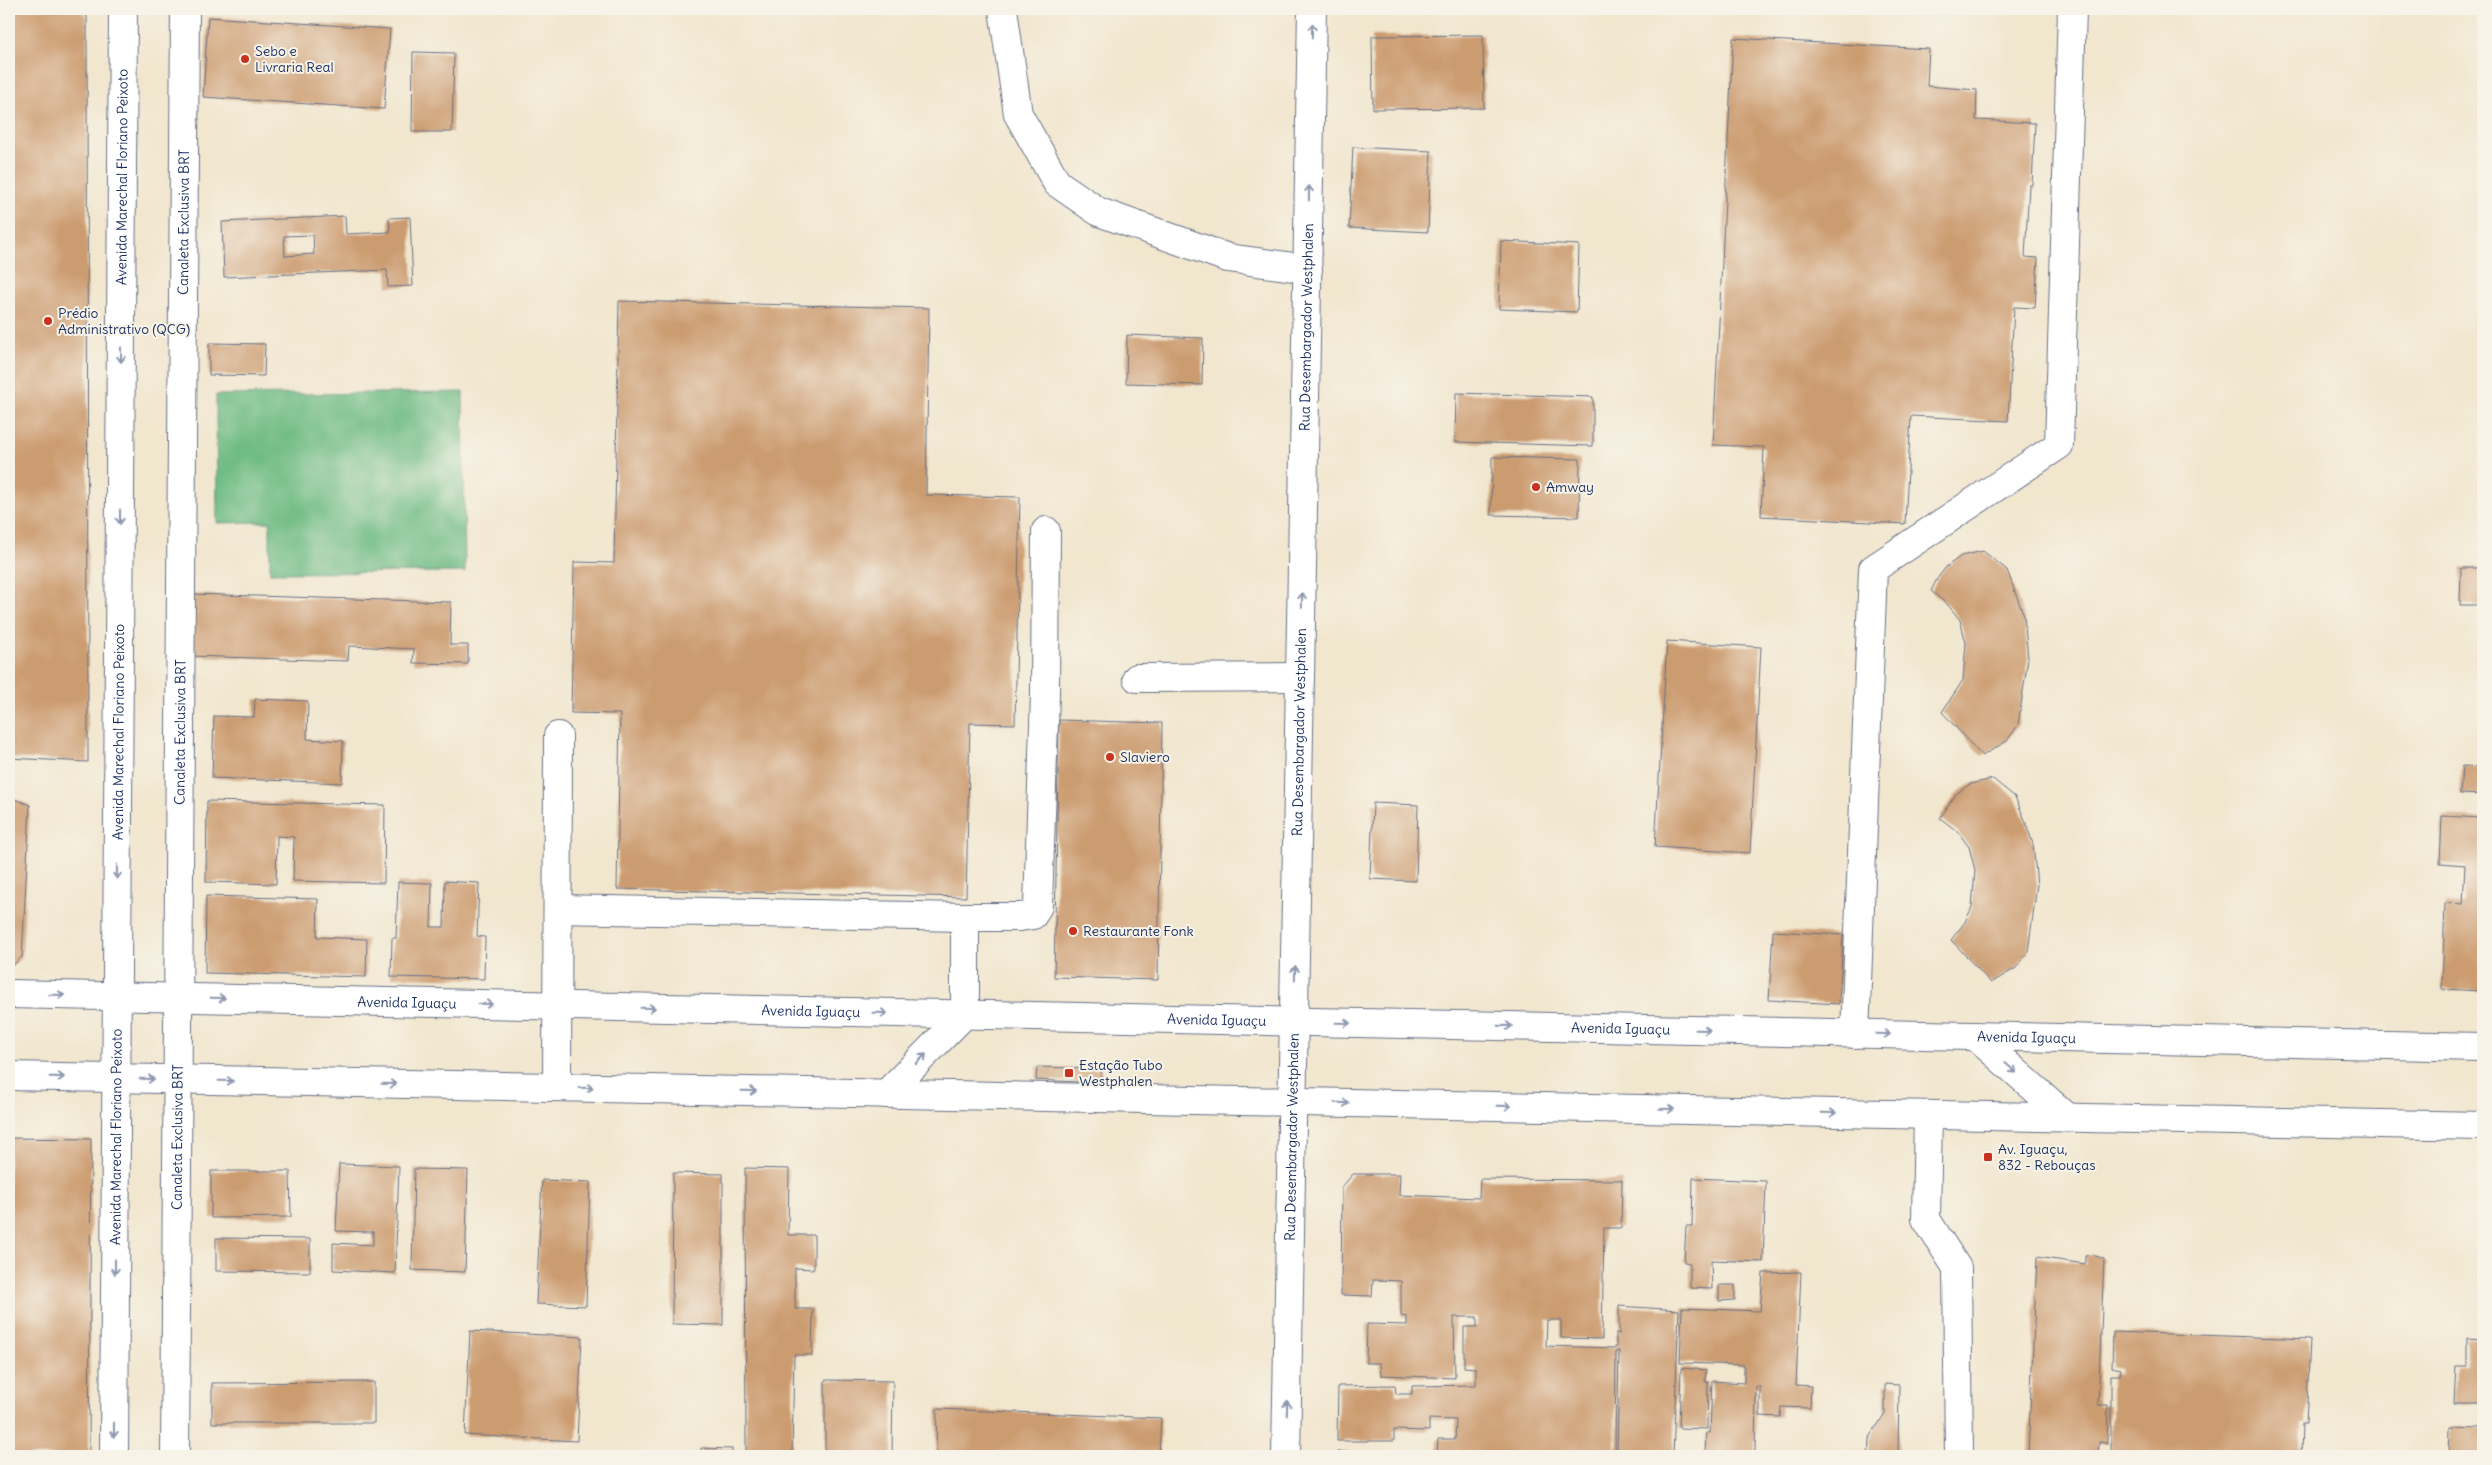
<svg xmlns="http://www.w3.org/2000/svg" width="2492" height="1465" font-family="Delius,sans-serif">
	<rect width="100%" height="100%" fill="#f7f3e8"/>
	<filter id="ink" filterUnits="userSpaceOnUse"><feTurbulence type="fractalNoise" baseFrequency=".02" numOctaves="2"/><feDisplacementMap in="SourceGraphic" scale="10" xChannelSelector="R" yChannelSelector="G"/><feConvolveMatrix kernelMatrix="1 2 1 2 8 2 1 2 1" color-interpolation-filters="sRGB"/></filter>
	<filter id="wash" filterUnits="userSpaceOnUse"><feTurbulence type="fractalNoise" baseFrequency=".0096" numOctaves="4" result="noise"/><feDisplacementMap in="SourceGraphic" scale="20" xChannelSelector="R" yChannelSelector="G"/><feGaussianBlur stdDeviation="1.12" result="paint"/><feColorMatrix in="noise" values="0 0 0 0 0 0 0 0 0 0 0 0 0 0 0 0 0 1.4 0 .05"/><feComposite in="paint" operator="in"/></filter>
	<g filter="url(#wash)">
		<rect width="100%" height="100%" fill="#f1e6ce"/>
		<path fill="#6fbc84" stroke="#457671" d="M 463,392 L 465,572 L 270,573 L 270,522 L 217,523 L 216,395 Z"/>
		<g id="blocks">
			<path fill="#cc9c71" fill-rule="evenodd" d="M 9,9 L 80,9 L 87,16 L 88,762 L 9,758 Z
				M 208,17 L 390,29 L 384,109 L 203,97 Z
				M 1483,35 L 1484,108 L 1373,109 L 1372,36 Z
				M 1733,38 L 1929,49 L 1927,86 L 1977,90 L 1976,120 L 2035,123 L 2032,185 L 2029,185 L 2025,257 L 2038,258 L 2035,308 L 2014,307 L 2008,421 L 1911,416 L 1905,524 L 1761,516 L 1764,447 L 1713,445 Z
				M 413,52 L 454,53 L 452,132 L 412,132 Z
				M 1353,147 L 1431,151 L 1428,232 L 1349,228 Z
				M 345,216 L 346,234 L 390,232 L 389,218 L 410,217 L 413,286 L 388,287 L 387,270 L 224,277 L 222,222 ZM 313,235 L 314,254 L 285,256 L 284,236 Z
				M 1501,241 L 1579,245 L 1577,312 L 1499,309 Z
				M 619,301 L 929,308 L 926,495 L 1020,497 L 1015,724 L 970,723 L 966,897 L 617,889 L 620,714 L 571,713 L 574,562 L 614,563 Z
				M 1127,335 L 1203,338 L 1202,385 L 1126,383 Z
				M 209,343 L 265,344 L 264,376 L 209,375 Z
				M 1456,393 L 1593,397 L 1593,446 L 1455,442 Z
				M 1492,457 L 1580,459 L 1579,517 L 1491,515 Z
				M 1983,551 L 2007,570 L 2024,616 L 2028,658 L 2018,725 L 2007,741 L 1982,756 L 1942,712 L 1963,680 L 1966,643 L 1960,620 L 1948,605 L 1931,591 L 1937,579 L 1946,567 L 1961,556 Z
				M 2461,568 L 2483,568 L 2483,605 L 2460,605 Z
				M 191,594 L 451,602 L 450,645 L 468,645 L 468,664 L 413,663 L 414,649 L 349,646 L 348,661 L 190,656 Z
				M 1667,641 L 1761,647 L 1750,853 L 1655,847 Z
				M 255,699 L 308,701 L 307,739 L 343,741 L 342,783 L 212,778 L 214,716 L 254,717 Z
				M 1059,720 L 1162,723 L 1158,980 L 1054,977 Z
				M 2462,766 L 2483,767 L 2483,795 L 2460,794 Z
				M 1993,779 L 2015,797 L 2025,820 L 2033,844 L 2037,885 L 2028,952 L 2016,968 L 1991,983 L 1951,940 L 1965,922 L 1972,907 L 1975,870 L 1969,847 L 1958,832 L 1940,818 L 1956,794 L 1970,784 Z
				M 9,797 L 30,805 L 22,957 L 9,969 Z
				M 207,801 L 385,805 L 384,883 L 293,881 L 294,837 L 277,836 L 276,884 L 206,882 Z
				M 1373,803 L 1418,805 L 1416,881 L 1370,879 Z
				M 2442,816 L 2483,818 L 2483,991 L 2442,989 L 2445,903 L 2463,904 L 2465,865 L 2440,863 Z
				M 445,881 L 479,883 L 477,936 L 485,937 L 484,979 L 391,977 L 392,938 L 396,938 L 398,882 L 432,883 L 431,927 L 444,927 Z
				M 206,896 L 318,899 L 317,937 L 367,939 L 366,977 L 205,973 Z
				M 1773,931 L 1843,935 L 1839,1004 L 1769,1000 Z
				M 1037,1067 L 1101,1069 L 1101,1083 L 1036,1080 Z
				M 9,1138 L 91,1139 L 89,1456 L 9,1456 Z
				M 339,1164 L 399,1166 L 395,1273 L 333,1270 L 333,1243 L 373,1245 L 373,1232 L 336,1231 Z
				M 745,1168 L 789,1169 L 788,1235 L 814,1235 L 814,1269 L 795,1268 L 795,1309 L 813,1309 L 812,1355 L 794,1355 L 792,1456 L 746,1456 Z
				M 414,1169 L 468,1170 L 465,1272 L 412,1270 Z
				M 211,1171 L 290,1171 L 291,1217 L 211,1218 Z
				M 673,1173 L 723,1174 L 723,1325 L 672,1324 Z
				M 1353,1174 L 1400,1174 L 1399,1195 L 1479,1198 L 1480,1179 L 1622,1180 L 1621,1228 L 1604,1228 L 1602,1339 L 1561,1338 L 1561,1320 L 1547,1320 L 1546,1346 L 1616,1348 L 1616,1333 L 1619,1334 L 1619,1306 L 1679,1310 L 1673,1456 L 1617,1456 L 1619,1351 L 1616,1351 L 1615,1456 L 1437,1456 L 1438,1439 L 1455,1439 L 1456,1420 L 1429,1419 L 1429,1431 L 1394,1430 L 1394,1441 L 1337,1441 L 1338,1386 L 1395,1385 L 1396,1394 L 1412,1394 L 1412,1386 L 1476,1385 L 1476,1368 L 1464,1367 L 1464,1327 L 1477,1327 L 1477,1317 L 1454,1317 L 1455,1378 L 1381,1375 L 1380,1363 L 1366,1363 L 1367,1324 L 1407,1325 L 1407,1317 L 1401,1316 L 1401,1281 L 1373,1280 L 1372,1296 L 1341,1295 L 1342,1187 Z
				M 1693,1178 L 1766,1181 L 1763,1262 L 1711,1260 L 1712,1289 L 1690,1288 L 1690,1263 L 1684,1262 L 1686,1226 L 1692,1226 Z
				M 542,1180 L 590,1182 L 586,1306 L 536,1304 Z
				M 216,1238 L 310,1239 L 310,1272 L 216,1271 Z
				M 2093,1255 L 2104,1259 L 2098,1405 L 2108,1405 L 2107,1443 L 2099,1442 L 2098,1456 L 2028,1456 L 2037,1257 L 2085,1264 L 2085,1256 Z
				M 1801,1272 L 1796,1385 L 1811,1386 L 1810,1408 L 1781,1407 L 1780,1417 L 1760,1416 L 1760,1387 L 1756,1386 L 1755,1456 L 1705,1456 L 1706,1433 L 1710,1433 L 1712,1381 L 1744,1383 L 1744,1365 L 1680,1363 L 1682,1308 L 1760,1311 L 1763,1273 Z
				M 1719,1285 L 1735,1285 L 1735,1300 L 1719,1301 Z
				M 470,1331 L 582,1337 L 577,1441 L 465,1435 Z
				M 2113,1332 L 2310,1339 L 2306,1423 L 2302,1423 L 2301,1456 L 2111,1456 L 2111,1375 L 2120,1375 L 2121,1369 L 2112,1367 Z
				M 2467,1338 L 2483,1339 L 2483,1403 L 2454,1403 L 2456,1366 L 2467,1366 Z
				M 1681,1368 L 1706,1370 L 1705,1382 L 1708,1382 L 1707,1429 L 1679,1428 Z
				M 825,1380 L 893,1381 L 892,1456 L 825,1456 Z
				M 374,1382 L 374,1423 L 212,1423 L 212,1383 Z
				M 1885,1384 L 1899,1385 L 1898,1456 L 1868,1456 L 1869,1439 L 1885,1413 Z
				M 937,1409 L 1161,1418 L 1159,1456 L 1009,1456 L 936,1453 Z
				M 2450,1427 L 2483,1428 L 2483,1456 L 2449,1456 Z
				M 701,1448 L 732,1449 L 732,1456 L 701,1456 Z
				M 1338,1452 L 1413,1453 L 1413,1456 L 1337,1456 Z"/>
		</g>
	</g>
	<g filter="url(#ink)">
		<use href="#blocks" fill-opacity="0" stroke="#666f85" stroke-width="1"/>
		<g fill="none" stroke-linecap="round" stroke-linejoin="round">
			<g stroke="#666f85" stroke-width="30">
				<g id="minor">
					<path d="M 1003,9 L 1018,114 L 1057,183 L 1099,212 L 1228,258 L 1308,269"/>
					<path d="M 1137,678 L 1300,677"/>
					<path d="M 558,909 L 965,917 L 1020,917 L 1033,915 L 1038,906 L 1045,694 L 1046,531"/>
					<path d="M 965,917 L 965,1014"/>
					<path d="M 1855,1034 L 1873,569 L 2059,445 L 2072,9"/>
					<path d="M 557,1087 L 558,736"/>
					<path d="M 1928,1115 L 1926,1219 L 1957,1268 L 1959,1456"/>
					<path id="s1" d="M 114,1456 L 123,9"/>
					<path id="s2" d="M 175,1456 L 185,9"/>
				</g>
			</g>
			<g stroke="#666f85" stroke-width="30">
				<g id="major">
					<path id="s3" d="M 9,994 L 2483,1047"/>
					<path d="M 1975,1036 L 2067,1117"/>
					<path d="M 9,1076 L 2483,1126"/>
					<path d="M 886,1094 L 965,1014"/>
					<path id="s4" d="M 1286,1456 L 1312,9"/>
				</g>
			</g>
			<use href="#minor" stroke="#fff" stroke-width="28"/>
			<use href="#major" stroke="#fff" stroke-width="28"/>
		</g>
		<defs><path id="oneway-shaft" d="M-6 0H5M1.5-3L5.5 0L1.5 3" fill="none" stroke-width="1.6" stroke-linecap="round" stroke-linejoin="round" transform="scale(1.25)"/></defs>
		<g stroke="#8d97ae">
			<use href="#oneway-shaft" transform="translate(1312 31) rotate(-89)"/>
			<use href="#oneway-shaft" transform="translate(1309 193) rotate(-89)"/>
			<use href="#oneway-shaft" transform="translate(121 355) rotate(90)"/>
			<use href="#oneway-shaft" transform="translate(120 517) rotate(90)"/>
			<use href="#oneway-shaft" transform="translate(1302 600) rotate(-89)"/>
			<use href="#oneway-shaft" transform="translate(117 872) rotate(90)"/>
			<use href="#oneway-shaft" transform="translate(1295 973) rotate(-89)"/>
			<use href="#oneway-shaft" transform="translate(57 995) rotate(1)"/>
			<use href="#oneway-shaft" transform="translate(218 998) rotate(1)"/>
			<use href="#oneway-shaft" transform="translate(485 1004) rotate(1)"/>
			<use href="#oneway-shaft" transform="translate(648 1008) rotate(1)"/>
			<use href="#oneway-shaft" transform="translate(880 1013) rotate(1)"/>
			<use href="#oneway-shaft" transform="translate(1343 1023) rotate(1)"/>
			<use href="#oneway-shaft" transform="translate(1505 1026) rotate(1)"/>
			<use href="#oneway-shaft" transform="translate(1703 1030) rotate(1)"/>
			<use href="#oneway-shaft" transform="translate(1883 1034) rotate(1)"/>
			<use href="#oneway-shaft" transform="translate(921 1059) rotate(-45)"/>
			<use href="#oneway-shaft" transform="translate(2011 1068) rotate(42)"/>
			<use href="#oneway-shaft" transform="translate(57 1077) rotate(1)"/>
			<use href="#oneway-shaft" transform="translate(147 1079) rotate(1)"/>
			<use href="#oneway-shaft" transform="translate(226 1081) rotate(1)"/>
			<use href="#oneway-shaft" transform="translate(389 1084) rotate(1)"/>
			<use href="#oneway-shaft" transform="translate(586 1088) rotate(1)"/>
			<use href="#oneway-shaft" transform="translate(749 1091) rotate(1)"/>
			<use href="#oneway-shaft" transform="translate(1342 1103) rotate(1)"/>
			<use href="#oneway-shaft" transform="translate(1504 1106) rotate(1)"/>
			<use href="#oneway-shaft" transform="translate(1667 1109) rotate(1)"/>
			<use href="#oneway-shaft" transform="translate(1829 1113) rotate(1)"/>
			<use href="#oneway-shaft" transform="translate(115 1267) rotate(90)"/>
			<use href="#oneway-shaft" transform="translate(1287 1408) rotate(-89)"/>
			<use href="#oneway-shaft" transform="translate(114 1430) rotate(90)"/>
		</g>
	</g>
	<g fill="#c8321e" stroke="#f7f3e8" stroke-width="2">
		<circle cx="245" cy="59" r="5"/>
		<circle cx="48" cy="321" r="5"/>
		<circle cx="1536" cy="487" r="5"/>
		<circle cx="1110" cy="757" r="5"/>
		<circle cx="1073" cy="931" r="5"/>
		<rect x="1064" y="1068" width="10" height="10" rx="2.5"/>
		<rect x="1983" y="1152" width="10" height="10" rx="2.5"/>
	</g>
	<g text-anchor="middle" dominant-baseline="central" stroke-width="4" stroke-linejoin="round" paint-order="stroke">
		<g font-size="14" fill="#1b2f5e" stroke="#f7f3e8" text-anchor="start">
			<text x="255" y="51">Sebo e<tspan x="255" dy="16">Livraria Real</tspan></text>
			<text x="58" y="313">Prédio<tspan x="58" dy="16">Administrativo (QCG)</tspan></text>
			<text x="1546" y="487">Amway</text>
			<text x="1120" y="757">Slaviero</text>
			<text x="1083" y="931">Restaurante Fonk</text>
			<text x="1079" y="1065">Estação Tubo<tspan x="1079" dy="16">Westphalen</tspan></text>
			<text x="1998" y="1149">Av. Iguaçu,<tspan x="1998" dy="16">832 - Rebouças</tspan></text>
		</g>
		<g font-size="14" fill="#1b2f5e" stroke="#f7f3e8">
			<text stroke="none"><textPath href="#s1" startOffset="1279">Avenida Marechal Floriano Peixoto</textPath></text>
			<text stroke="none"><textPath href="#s2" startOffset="1234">Canaleta Exclusiva BRT</textPath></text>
			<text stroke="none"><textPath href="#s4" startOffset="1129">Rua Desembargador Westphalen</textPath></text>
			<text stroke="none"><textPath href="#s1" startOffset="724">Avenida Marechal Floriano Peixoto</textPath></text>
			<text stroke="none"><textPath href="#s2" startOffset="724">Canaleta Exclusiva BRT</textPath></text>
			<text stroke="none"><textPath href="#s4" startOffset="724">Rua Desembargador Westphalen</textPath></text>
			<text stroke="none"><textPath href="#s3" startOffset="398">Avenida Iguaçu</textPath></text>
			<text stroke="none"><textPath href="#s3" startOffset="802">Avenida Iguaçu</textPath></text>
			<text stroke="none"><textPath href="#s3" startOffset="1208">Avenida Iguaçu</textPath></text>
			<text stroke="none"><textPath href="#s3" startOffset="1612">Avenida Iguaçu</textPath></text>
			<text stroke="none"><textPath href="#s3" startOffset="2018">Avenida Iguaçu</textPath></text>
			<text stroke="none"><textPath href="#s1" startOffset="319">Avenida Marechal Floriano Peixoto</textPath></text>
			<text stroke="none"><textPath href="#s2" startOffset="319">Canaleta Exclusiva BRT</textPath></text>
			<text stroke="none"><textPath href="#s4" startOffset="319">Rua Desembargador Westphalen</textPath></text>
		</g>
	</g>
	<rect width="2492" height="1465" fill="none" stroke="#f7f3e8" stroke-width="30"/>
</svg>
